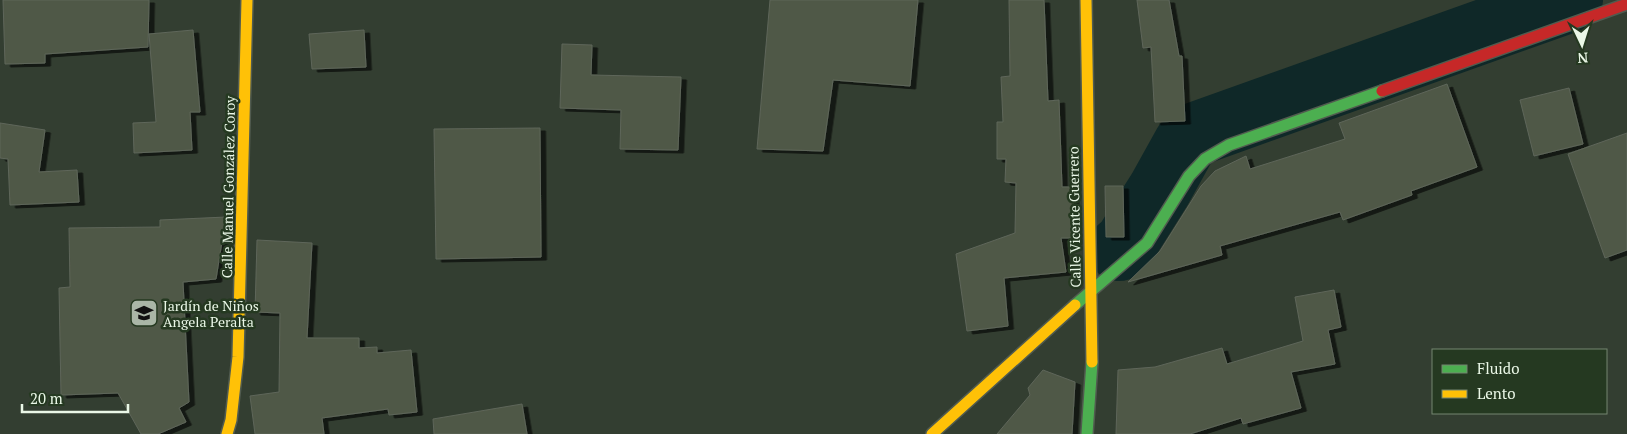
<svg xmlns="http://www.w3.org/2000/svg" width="1627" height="434" font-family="'PT Serif',serif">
	<defs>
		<filter id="shadow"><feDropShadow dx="5.5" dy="3" stdDeviation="0" flood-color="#0009"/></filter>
	</defs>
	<rect width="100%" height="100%" fill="#333e31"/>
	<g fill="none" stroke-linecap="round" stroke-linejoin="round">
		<path stroke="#0f2828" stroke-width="64" d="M 1119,249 L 1126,243 L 1160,189 L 1185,144 L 1196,134 L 1571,0"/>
	</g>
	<path fill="#505847" stroke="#5e665a" filter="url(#shadow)" d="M 3,0 L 149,0 L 148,47 L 45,54 L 45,63 L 5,64 Z
		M 770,0 L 918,0 L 910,86 L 833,80 L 823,151 L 757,149 Z
		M 1009,0 L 1044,0 L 1048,101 L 1059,100 L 1062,187 L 1073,187 L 1074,238 L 1061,238 L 1066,272 L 1004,278 L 1008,326 L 967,331 L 956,254 L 1015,233 L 1016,183 L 1005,182 L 1006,159 L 997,159 L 997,122 L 1003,122 L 1001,77 L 1010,76 Z
		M 1137,0 L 1169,0 L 1179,56 L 1182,56 L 1185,121 L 1155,122 L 1151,47 L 1143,48 Z
		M 193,30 L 200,112 L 190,112 L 192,150 L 134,153 L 133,123 L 156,122 L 149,34 Z
		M 364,30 L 366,67 L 312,69 L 309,34 Z
		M 562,44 L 592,45 L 591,75 L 681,77 L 678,150 L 620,149 L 621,110 L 560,108 Z
		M 1447,84 L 1477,167 L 1411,191 L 1412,195 L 1343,220 L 1340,212 L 1220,246 L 1222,255 L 1128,282 L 1160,251 L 1201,186 L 1215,171 L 1246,156 L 1250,169 L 1345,139 L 1339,123 Z
		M 1569,88 L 1583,144 L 1534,156 L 1520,100 Z
		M 0,123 L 45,130 L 39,172 L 77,170 L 79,202 L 10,205 L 8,159 L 0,158 Z
		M 540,128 L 541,257 L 436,259 L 434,129 Z
		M 1627,133 L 1627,250 L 1605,258 L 1568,154 Z
		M 1105,186 L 1123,186 L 1124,237 L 1106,237 Z
		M 226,217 L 216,279 L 183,282 L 189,402 L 179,408 L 186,422 L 158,434 L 141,434 L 118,393 L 61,395 L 59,288 L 70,287 L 69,228 L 160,227 L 160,220 Z
		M 257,240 L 312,243 L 307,338 L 359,338 L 359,348 L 377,347 L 377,353 L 411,350 L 417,412 L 389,415 L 388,409 L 322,418 L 324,434 L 255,434 L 250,396 L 279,392 L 280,313 L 255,312 Z
		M 1334,290 L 1341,327 L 1328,330 L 1335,364 L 1291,372 L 1301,408 L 1243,424 L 1241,418 L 1190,434 L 1116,434 L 1118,370 L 1155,367 L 1222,348 L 1227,364 L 1303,341 L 1295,297 Z
		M 1043,370 L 1075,382 L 1072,434 L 997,434 L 1030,395 L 1028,388 Z
		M 522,404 L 527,434 L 434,434 L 433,419 Z"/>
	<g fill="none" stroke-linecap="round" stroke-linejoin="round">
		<g stroke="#515b4f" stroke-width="14">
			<path id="fast" d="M 1075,305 L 1147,243 L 1189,176 L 1205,159 L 1229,145 L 1382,91
				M 1087,434 L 1092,362"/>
		</g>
		<g stroke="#515b4f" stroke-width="14">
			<path id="slow" d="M 1086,0 L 1092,362
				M 227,434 L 231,420 L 238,357 L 247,0
				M 932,434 L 1075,305"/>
		</g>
		<g stroke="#515b4f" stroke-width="14">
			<path id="jam" d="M 1382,91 L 1627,4"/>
		</g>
		<use href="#fast" stroke="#4caf50" stroke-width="11"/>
		<use href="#slow" stroke="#ffc107" stroke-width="11"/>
		<use href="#jam" stroke="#c62828" stroke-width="11"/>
	</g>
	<defs>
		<g id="school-square" transform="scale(1.4375)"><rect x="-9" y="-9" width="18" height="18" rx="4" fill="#aab6a7" stroke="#253921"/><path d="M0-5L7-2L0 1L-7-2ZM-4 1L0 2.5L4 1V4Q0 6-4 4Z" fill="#111"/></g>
	</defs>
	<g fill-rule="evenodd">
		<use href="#school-square" x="144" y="313"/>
	</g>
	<g text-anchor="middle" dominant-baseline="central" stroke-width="5" stroke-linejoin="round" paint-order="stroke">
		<g font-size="14" fill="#eaf7e7" stroke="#253921">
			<text transform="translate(228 187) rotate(-89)">Calle Manuel González Coroy</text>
			<text transform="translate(1074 217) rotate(-91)">Calle Vicente Guerrero</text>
		</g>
		<g font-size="14" fill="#eaf7e7" stroke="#253921" text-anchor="start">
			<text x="163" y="305">Jardín de Niños<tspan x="163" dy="16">Angela Peralta</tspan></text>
		</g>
	</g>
	<rect x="1432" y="349" width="175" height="65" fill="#253921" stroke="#748570"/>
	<rect x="1442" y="365" width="25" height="8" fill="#4caf50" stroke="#748570"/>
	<text x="1477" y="374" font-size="15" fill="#eaf7e7">Fluido</text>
	<rect x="1442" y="390" width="25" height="8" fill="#ffc107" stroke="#748570"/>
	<text x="1477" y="399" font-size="15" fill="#eaf7e7">Lento</text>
	<g transform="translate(1582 45) rotate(176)" stroke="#253921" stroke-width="4" paint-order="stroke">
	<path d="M0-4L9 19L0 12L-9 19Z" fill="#eaf7e7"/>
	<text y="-8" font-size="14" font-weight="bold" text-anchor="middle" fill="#eaf7e7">N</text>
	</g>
	<path d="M22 404v8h106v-8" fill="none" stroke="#eaf7e7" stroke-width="2.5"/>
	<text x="30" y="404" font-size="15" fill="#eaf7e7" stroke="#253921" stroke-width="4" paint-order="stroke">20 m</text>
</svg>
